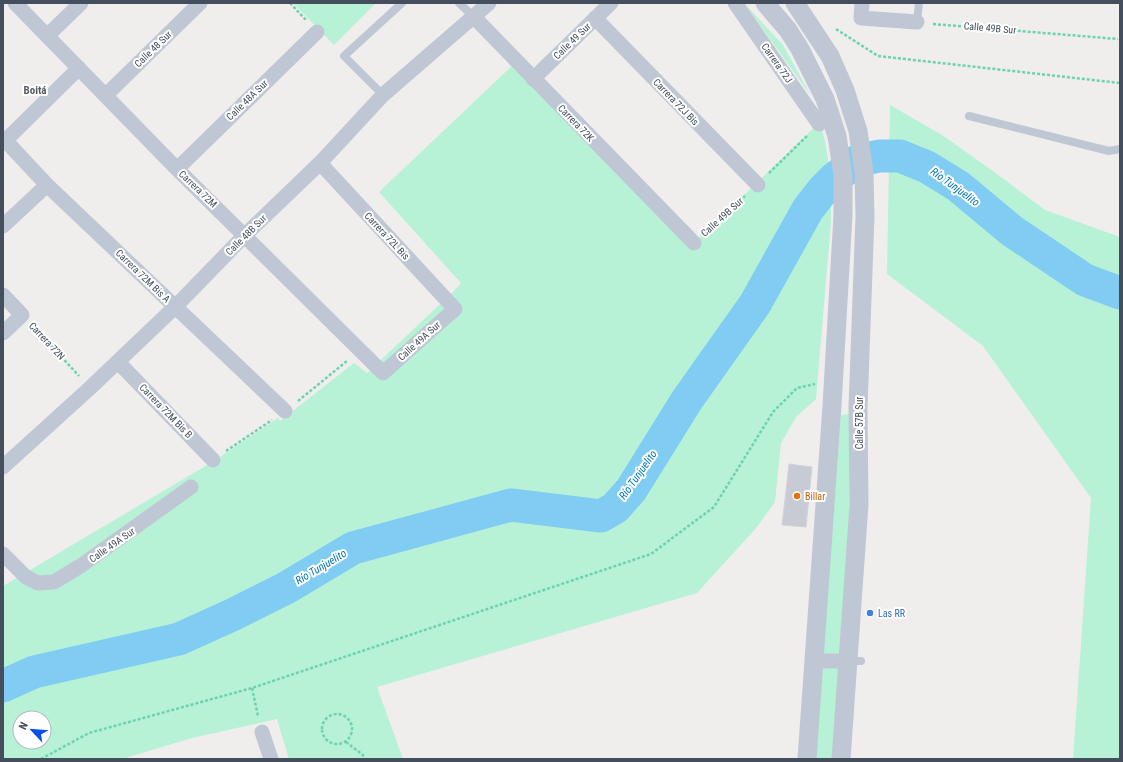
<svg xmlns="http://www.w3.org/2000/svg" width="1123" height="762" font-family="'Roboto Condensed',sans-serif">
	<rect width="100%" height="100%" fill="#f0eded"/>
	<path fill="#b7f2d6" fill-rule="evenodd" d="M 293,3 L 376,3 L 334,45 Z
		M 744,3 L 783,45 L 811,96 Z
		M 514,64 L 694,243 L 820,122 C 830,154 831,189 831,222 L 816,399 L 796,417 L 781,443 L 775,502 L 757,527 L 697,593 L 377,687 L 403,759 L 289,759 L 277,719 L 192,738 L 122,759 L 3,759 L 3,586 L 214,461 L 278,418 L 280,421 L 354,363 L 367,373 L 454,291 L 461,283 L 379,192 ZM 20,718 L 44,718 L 44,742 L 20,742 Z
		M 890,105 L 942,135 L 997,174 L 1045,210 L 1120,237 L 1120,759 L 1073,759 L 1091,498 L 983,346 L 887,274 Z
		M 851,414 L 849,515 L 832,759 L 815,759 L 841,415 Z"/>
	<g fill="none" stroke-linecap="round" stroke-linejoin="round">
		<path stroke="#80ccf3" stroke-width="33" d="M 3,686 L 34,672 L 179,639 L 232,615 L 286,588 L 353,548 L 511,505 L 601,516 L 615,508 L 631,490 L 687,400 L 755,304 L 808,209 L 823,190 L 836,177 L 857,161 L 879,156 L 900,156 L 927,167 L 958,186 L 1012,231 L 1085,280 L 1120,293"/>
	</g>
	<path fill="#c9cbd4" stroke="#d1d2da" d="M 789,464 L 812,467 L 806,527 L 782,525 Z"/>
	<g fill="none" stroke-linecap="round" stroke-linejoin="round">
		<path stroke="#6cd3ae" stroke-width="2.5" stroke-dasharray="3 2" stroke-linecap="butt" d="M 290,3 L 306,20
			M 933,24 L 1118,39
			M 836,29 L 878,56 L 1120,83
			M 769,173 L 808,135
			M 706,231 L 745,196
			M 34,327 L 79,376
			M 298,401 L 347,361
			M 226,451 L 272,420
			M 252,688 L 258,716
			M322 729a15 15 0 1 1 30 0a15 15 0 1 1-30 0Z
			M 346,742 L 363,755 L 364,759
			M 41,759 L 89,733 L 252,688 L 651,554 L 714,507 L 773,412 L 797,388 L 815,384"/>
		<path stroke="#bfc7d4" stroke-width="8" d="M 459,3 L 474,17
			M 917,22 L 919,3
			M 383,95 L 344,56 L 402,3
			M 969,116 L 1109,151 L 1120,149
			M 847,661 L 861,661"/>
		<path stroke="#bfc7d4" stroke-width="15" d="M 15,3 L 177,169 L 383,373 L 455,309 L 320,163
			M 735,3 L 819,124
			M 862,3 L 861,18 L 917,22
			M 474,17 L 694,243
			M 595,18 L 758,185
			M 47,36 L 81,3
			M 533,79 L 611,3
			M 106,95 L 200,3
			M 3,138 L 47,185 L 285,411
			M 5,141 L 79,68
			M 177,169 L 317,32
			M 3,226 L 47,185
			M 3,295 L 22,315 L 3,333
			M 118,362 L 213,460
			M 3,467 L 90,388 L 175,307 L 245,235 L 320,163 L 383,95 L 489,3
			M 3,554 L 26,577 L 38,583 L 54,582 L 82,565 L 191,487
			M 814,661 L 847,661
			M 262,732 L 271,759"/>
		<path stroke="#bfc7d4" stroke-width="19" d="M 765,3 L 788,30 L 800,49 L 825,99 L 837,136 L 843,175 L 843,215 L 832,406 L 807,759
			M 795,3 L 830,56 L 845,90 L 858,131 L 864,173 L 865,216 L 858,408 L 859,504 L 841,759"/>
	</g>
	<circle fill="#e8710a" stroke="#fff" stroke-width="1.5" cx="797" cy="496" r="4"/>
	<circle fill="#3f7fe0" stroke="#fff" stroke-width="1.5" cx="870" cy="613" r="4"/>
	<g text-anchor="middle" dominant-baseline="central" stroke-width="4" stroke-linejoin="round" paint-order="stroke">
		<g font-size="10" fill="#444e5c" stroke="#fff">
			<text transform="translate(990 28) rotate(5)">Calle 49B Sur</text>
			<text transform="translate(572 41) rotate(-44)">Calle 49 Sur</text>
			<text transform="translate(153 49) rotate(-44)">Calle 48 Sur</text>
			<text transform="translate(777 63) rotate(55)">Carrera 72J</text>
			<text transform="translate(247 100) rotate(-44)">Calle 48A Sur</text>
			<text transform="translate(676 102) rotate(46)">Carrera 72J Bis</text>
			<text transform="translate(576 123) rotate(46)">Carrera 72K</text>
			<text transform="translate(198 189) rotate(44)">Carrera 72M</text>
			<text transform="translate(722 217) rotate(-42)">Calle 49B Sur</text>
			<text transform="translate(246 235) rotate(-45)">Calle 48B Sur</text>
			<text transform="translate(387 236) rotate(47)">Carrera 72L Bis</text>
			<text transform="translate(143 276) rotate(44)">Carrera 72M Bis A</text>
			<text transform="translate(47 341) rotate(47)">Carrera 72N</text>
			<text transform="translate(419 341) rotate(-42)">Calle 49A Sur</text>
			<text transform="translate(166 411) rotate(46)">Carrera 72M Bis B</text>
			<text transform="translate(859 423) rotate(-90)">Calle 57B Sur</text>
			<text transform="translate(112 545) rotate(-35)">Calle 49A Sur</text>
		</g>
		<g font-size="10" fill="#c56008" stroke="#fff" text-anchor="start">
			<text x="805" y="496">Billar</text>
		</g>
		<g font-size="10" fill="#366cbe" stroke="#fff" text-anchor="start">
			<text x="878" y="613">Las RR</text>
		</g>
		<g font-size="11" font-weight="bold" fill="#595c63" stroke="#fff">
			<text x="35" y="90">Boitá</text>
		</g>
		<g font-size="11" font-style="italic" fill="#0076b3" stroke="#fff">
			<text transform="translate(955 187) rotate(36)">Río Tunjuelito</text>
			<text transform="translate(638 475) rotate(-55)">Río Tunjuelito</text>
			<text transform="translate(321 567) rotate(-31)">Río Tunjuelito</text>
		</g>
	</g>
	<rect width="1123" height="762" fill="none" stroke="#444e5c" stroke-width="8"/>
	<g transform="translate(32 730) rotate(296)"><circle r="19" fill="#ffffff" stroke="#b4b8be"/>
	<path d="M0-3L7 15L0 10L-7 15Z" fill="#094fee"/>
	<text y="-6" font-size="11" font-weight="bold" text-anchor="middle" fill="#444e5c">N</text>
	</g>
</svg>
